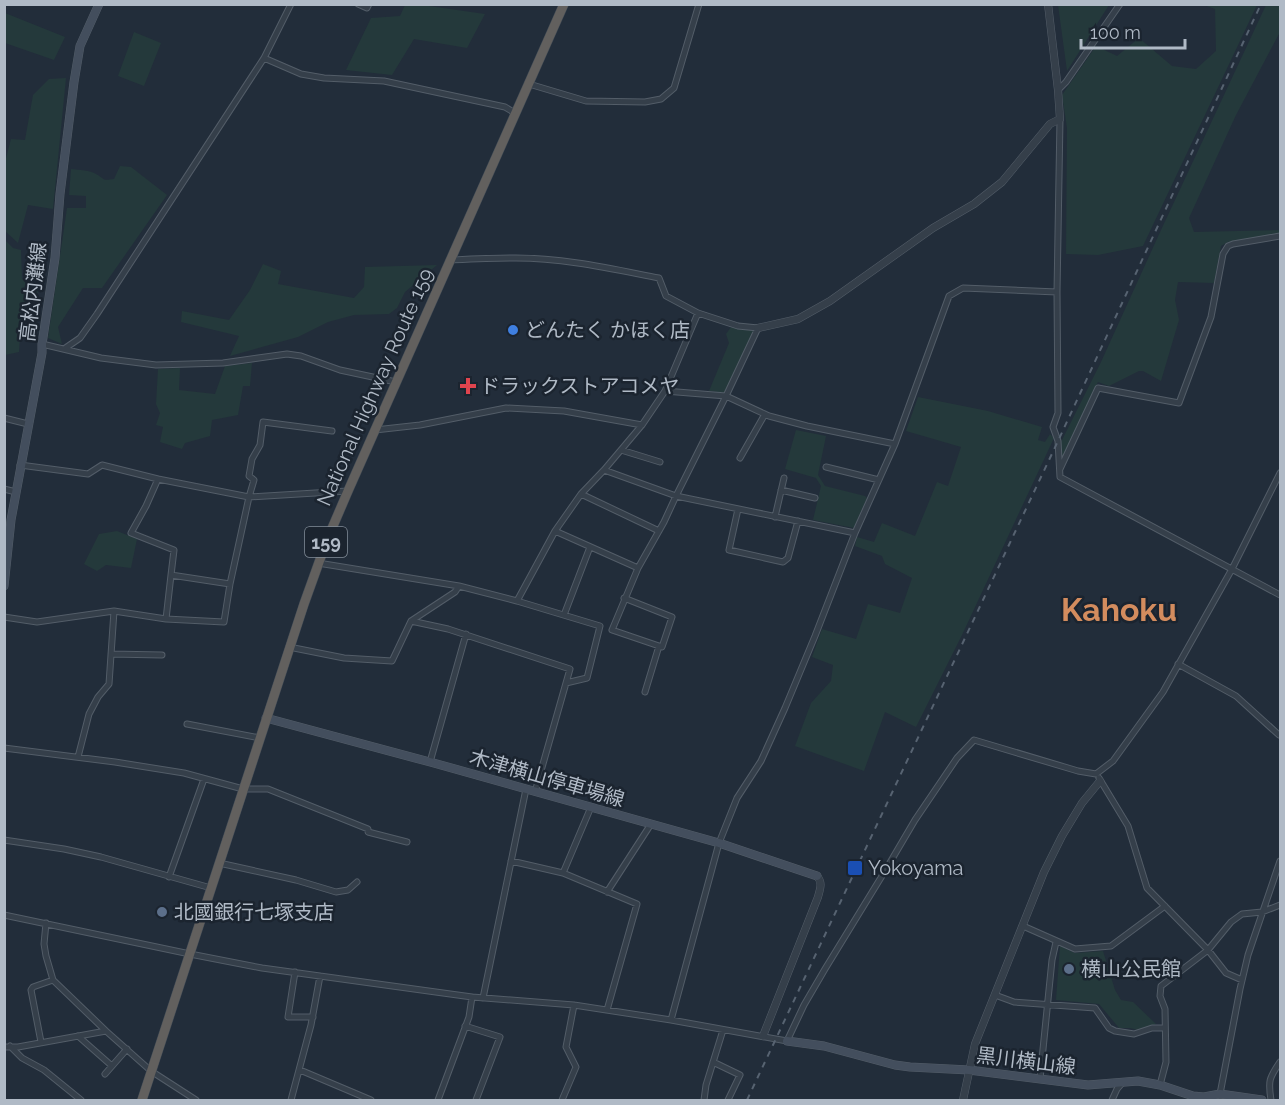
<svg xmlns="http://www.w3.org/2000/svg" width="1285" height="1105" font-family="Raleway,'Noto Sans JP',sans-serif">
	<rect width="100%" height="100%" fill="#222d3a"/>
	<path fill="#24393b" d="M 405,5 L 422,5 L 485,14 L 467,48 L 414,39 L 392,75 L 346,70 L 371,18 L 400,16 Z
		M 1058,5 L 1109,5 L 1067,71 Z
		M 1204,5 L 1257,5 L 1143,246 L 1098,255 L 1066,254 L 1067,128 L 1062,95 L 1096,46 L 1117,56 L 1139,38 L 1172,66 L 1196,69 L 1216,51 L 1215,9 Z
		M 1266,5 L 1280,5 L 1280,32 L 1236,115 L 1189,218 L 1194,232 L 1280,230 L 1280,234 L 1228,242 L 1221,246 L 1214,283 L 1178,282 L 1175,300 L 1179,320 L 1161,381 L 1143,371 L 1139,371 L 1109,386 L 1098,382 L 1061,461 L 1061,442 L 1101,362 L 1161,230 Z
		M 5,13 L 65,37 L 54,60 L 5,43 Z
		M 134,32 L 161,43 L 144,86 L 118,76 Z
		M 66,78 L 53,209 L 28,205 L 18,243 L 5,231 L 5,162 L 11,139 L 25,140 L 33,95 L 49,79 Z
		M 120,166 L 131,167 L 167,195 L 102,288 L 83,288 L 58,327 L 62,344 L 48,338 L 67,208 L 86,208 L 86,196 L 69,195 L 71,169 C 79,170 90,170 96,174 C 105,179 102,181 114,179 Z
		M 5,240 L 13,248 L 21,250 L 22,279 L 36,283 L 38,293 L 22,304 L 19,352 L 5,355 Z
		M 263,264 L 281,271 L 278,284 L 354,298 L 364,287 L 365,267 L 437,265 L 405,292 L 397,308 L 389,314 L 354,315 L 328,322 L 298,337 L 230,356 L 239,336 L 181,322 L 182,311 L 229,320 L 250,290 Z
		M 731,327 L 744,330 L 754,330 L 726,393 L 709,391 L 729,343 L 726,334 Z
		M 252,363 L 250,386 L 243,386 L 238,415 L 212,420 L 210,436 L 185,443 L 182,449 L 160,442 L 163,427 L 156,425 L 160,413 L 156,404 L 158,369 L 180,368 L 179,390 L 215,394 L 225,366 Z
		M 918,397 L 988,411 L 1042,427 L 1038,440 L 1045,442 L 1050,434 L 1054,438 L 962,635 L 916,727 L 885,712 L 864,771 L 795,746 L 811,703 L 831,681 L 833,665 L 812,657 L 822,629 L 856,639 L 868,604 L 900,613 L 912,578 L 885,564 L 882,556 L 855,546 L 857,537 L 874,542 L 882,523 L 915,536 L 937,482 L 948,486 L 961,447 L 906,431 Z
		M 796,430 L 826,436 L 818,475 L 825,486 L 865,496 L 867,498 L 854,528 L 813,520 L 821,486 L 816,478 L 785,469 Z
		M 117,531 L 137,539 L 131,568 L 106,565 L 97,571 L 84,564 L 99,534 Z
		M 1060,946 L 1075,953 L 1103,951 L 1115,990 L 1121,1000 L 1133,1002 L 1156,1024 L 1138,1030 L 1130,1028 L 1119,1028 L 1099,1004 L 1056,1000 Z"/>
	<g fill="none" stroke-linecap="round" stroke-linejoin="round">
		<g stroke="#535d68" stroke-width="7">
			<path id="minor" d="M 358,4 L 367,8 L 369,4
				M 264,58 L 301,74 L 324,78 L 384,81 L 505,107 L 515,113
				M 529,84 L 586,101 L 645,102 L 661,99 L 674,88 L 699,4
				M 1058,90 L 1066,82 L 1120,4
				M 451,260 C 473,259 494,258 516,258 C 564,258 612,269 659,278 L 666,296 L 698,313 L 738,326 L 758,328 L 726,396 L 769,416 L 807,426 L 895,444 L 855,533
				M 1057,292 L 1060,119
				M 42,344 L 101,358 L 156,365 L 223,363 L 287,354 L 301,356 L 340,370 L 396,382
				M 64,349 L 80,338 L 97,314 L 264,58 L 291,4
				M 665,391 L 698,313
				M 4,418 L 28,424
				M 375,430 L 420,425 L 506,408 L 564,411 L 642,425
				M 332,431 L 263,422 L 260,445 L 252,459 L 249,476 L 254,480 L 249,497 L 348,491
				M 895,444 L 949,296 L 963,288 L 1057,292 L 1058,413 L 1053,427 L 1058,441 L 1060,477 L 1280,595
				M 621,450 L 660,462
				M 740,458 L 765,414
				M 20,465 L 88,474 L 102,465 L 158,479
				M 826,467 L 879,480
				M 1060,469 L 1098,388 L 1179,403 L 1211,317 L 1223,254 L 1228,246 L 1233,244 L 1280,236
				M 4,489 L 16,492
				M 781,490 L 815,498
				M 581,494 L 659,531
				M 738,509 L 729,550 L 783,562 L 788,558 L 798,521
				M 775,517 L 784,478
				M 555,531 L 638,568
				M 171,575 L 174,550 L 131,533 L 146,506 L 158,479 L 249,497 L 230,584
				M 624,598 L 672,617 L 662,647 L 612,630 L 638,568 L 664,522 L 676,496 L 855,533 L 815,636 L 785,708 L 761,761 L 737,798 L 719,843 L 671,1020
				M 517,601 L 555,531 L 581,494 L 604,470 L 676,496 L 726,396 L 665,391 L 642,425 L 604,470
				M 564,615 L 590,547
				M 4,617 L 37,622 L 114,611 L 166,619 L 224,622 L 230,584 L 171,575 L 166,619
				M 411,621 L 448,629 L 570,669 L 566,683 L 587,678 L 600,626 L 517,601 L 459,586
				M 289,647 L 344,658 L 392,661 L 411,621 L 455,592 L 459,586 L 318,563
				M 111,654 L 162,655
				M 1178,664 L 1236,696 L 1279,735
				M 645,692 L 659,646
				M 187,724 L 260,738
				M 4,748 L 115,762 L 184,773 L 243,789 L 268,789 L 368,829 L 368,832 L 407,842
				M 78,757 L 89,714 L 98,697 L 109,684 L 114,611
				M 430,762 L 466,634
				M 1099,778 L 1128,826 L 1147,888 L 1208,950 L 1231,922 L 1242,914 L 1262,912 L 1280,905
				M 535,792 L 566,683
				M 4,840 L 64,849 L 101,857 L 211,888
				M 511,861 L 563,873 L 637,904 L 607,1010
				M 219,863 L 296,880 L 336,892 L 348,890 L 357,882
				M 563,873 L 591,807
				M 169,877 L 204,779
				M 607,892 L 651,824
				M 4,915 L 190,954 L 262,968 L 472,997 L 574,1005 L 671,1020 L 787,1041 L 804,1005 L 825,969 L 885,871 L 915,820 L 957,758 L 974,740 L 1078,771 L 1096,774 L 1113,761 L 1163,692 L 1232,569 L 1280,473
				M 46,923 L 44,944 L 46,956 L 53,980 L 106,1031
				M 1023,926 L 1075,949 L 1111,946 L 1165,906
				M 295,972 L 288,1017 L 313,1017
				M 995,995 L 1014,1002 L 1095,1008 L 1109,1028 L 1115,1031 L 1134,1034 L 1152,1028 L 1165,1028
				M 483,998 L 526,789
				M 465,1026 L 500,1037 L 476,1100
				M 78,1036 L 112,1066
				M 41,1042 L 31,990 L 33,987 L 53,980
				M 10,1046 L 22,1058 L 44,1070 L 81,1100
				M 4,1047 L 18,1047 L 106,1031 L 151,1071 L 196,1100
				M 713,1062 L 740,1075 L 728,1100
				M 300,1070 L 371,1100
				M 105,1074 L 127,1049
				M 1040,1079 L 1052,960 L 1056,942
				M 1160,1085 L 1166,1062 L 1165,1009 L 1160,996 L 1161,986 L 1208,950 L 1226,973 L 1242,980
				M 1220,1094 L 1240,989 L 1248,955 L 1280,861
				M 291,1100 L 311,1025 L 320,976
				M 438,1100 L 469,1017 L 472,997
				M 562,1100 L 576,1067 L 566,1047 L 574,1005
				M 704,1100 L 706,1085 L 723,1030
				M 1112,1100 L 1117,1089 L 1123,1082
				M 1271,1100 C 1268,1081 1269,1078 1280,1062"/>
		</g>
		<g stroke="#535d68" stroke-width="8">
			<path id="tertiary" d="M 758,328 L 798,319 L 830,301 L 933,228 L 974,204 L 1002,182 L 1050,124 L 1060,119 L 1058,90 L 1048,4
				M 763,1036 L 818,897 C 820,889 823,883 817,876
				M 963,1100 L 975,1044 L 1044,872 L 1062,836 L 1082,803 L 1100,781"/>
		</g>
		<g stroke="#535d68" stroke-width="9">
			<path id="secondary" d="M 4,586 L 11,520 L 42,353 L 42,344 L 55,258 L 60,194 L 74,82 L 80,46 L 99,4
				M 266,718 L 430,762 L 719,843 L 817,876
				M 787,1041 L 824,1046 L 895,1065 L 910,1067 L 969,1070 L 1088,1085 L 1138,1081 L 1160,1085 L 1193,1096 L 1204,1097 L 1220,1094 L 1262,1100"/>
		</g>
		<g stroke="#404a55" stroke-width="10">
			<path id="trunk" d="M 142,1100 L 304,604 L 327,540 L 348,491 L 564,4"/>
		</g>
		<use href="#minor" stroke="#353f4a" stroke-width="5"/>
		<use href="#tertiary" stroke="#353f4a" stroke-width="7"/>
		<use href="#secondary" stroke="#434e5d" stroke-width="8"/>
		<use href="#trunk" stroke="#62605e" stroke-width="9"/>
		<path stroke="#576371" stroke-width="2" stroke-dasharray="6 6" stroke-linecap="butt" d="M 747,1100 L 1058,441 L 1261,4"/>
	</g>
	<circle fill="#3f7fe0" stroke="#1b242f" stroke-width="2" cx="513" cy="330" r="6"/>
	<path fill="#e0444e" stroke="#1b242f" stroke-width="2" d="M465 377h6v6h6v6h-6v6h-6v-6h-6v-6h6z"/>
	<rect fill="#1a4fb4" stroke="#1b242f" stroke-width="2" x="847" y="860" width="16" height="16" rx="3"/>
	<g fill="#5c6f8a" stroke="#1b242f" stroke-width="2">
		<circle cx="162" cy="912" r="6"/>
		<circle cx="1069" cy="969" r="6"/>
	</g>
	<g text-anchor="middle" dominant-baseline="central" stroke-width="5" stroke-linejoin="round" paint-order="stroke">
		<rect fill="#1b242f" stroke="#838d99" stroke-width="1.5" x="305" y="527" width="42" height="30" rx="4.5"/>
		<g font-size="18" font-weight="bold" fill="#b0bac6">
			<text x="326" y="542">159</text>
		</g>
		<g font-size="20" fill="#b0bac6" stroke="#1b242f">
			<text transform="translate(33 292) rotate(-83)">高松内灘線</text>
			<text transform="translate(375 387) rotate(-66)">National Highway Route 159</text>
			<text transform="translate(547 778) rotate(16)">木津横山停車場線</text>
			<text transform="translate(1026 1061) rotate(7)">黒川横山線</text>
		</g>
		<g font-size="20" fill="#b0bac6" stroke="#1b242f" text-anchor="start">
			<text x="525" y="330">どんたく かほく店</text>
			<text x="480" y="386">ドラックストアコメヤ</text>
			<text x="868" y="868">Yokoyama</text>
			<text x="174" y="912">北國銀行七塚支店</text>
			<text x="1081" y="969">横山公民館</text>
		</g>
		<g font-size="32" font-weight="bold" fill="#d38c5e" stroke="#1b242f">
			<text x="1119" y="609">Kahoku</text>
		</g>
	</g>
	<rect width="1285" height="1105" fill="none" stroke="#b0bac6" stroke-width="12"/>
	<path d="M1081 39v9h104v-9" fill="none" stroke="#b0bac6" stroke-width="3"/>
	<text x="1090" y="39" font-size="18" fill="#b0bac6" stroke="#1b242f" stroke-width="4.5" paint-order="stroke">100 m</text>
</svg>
